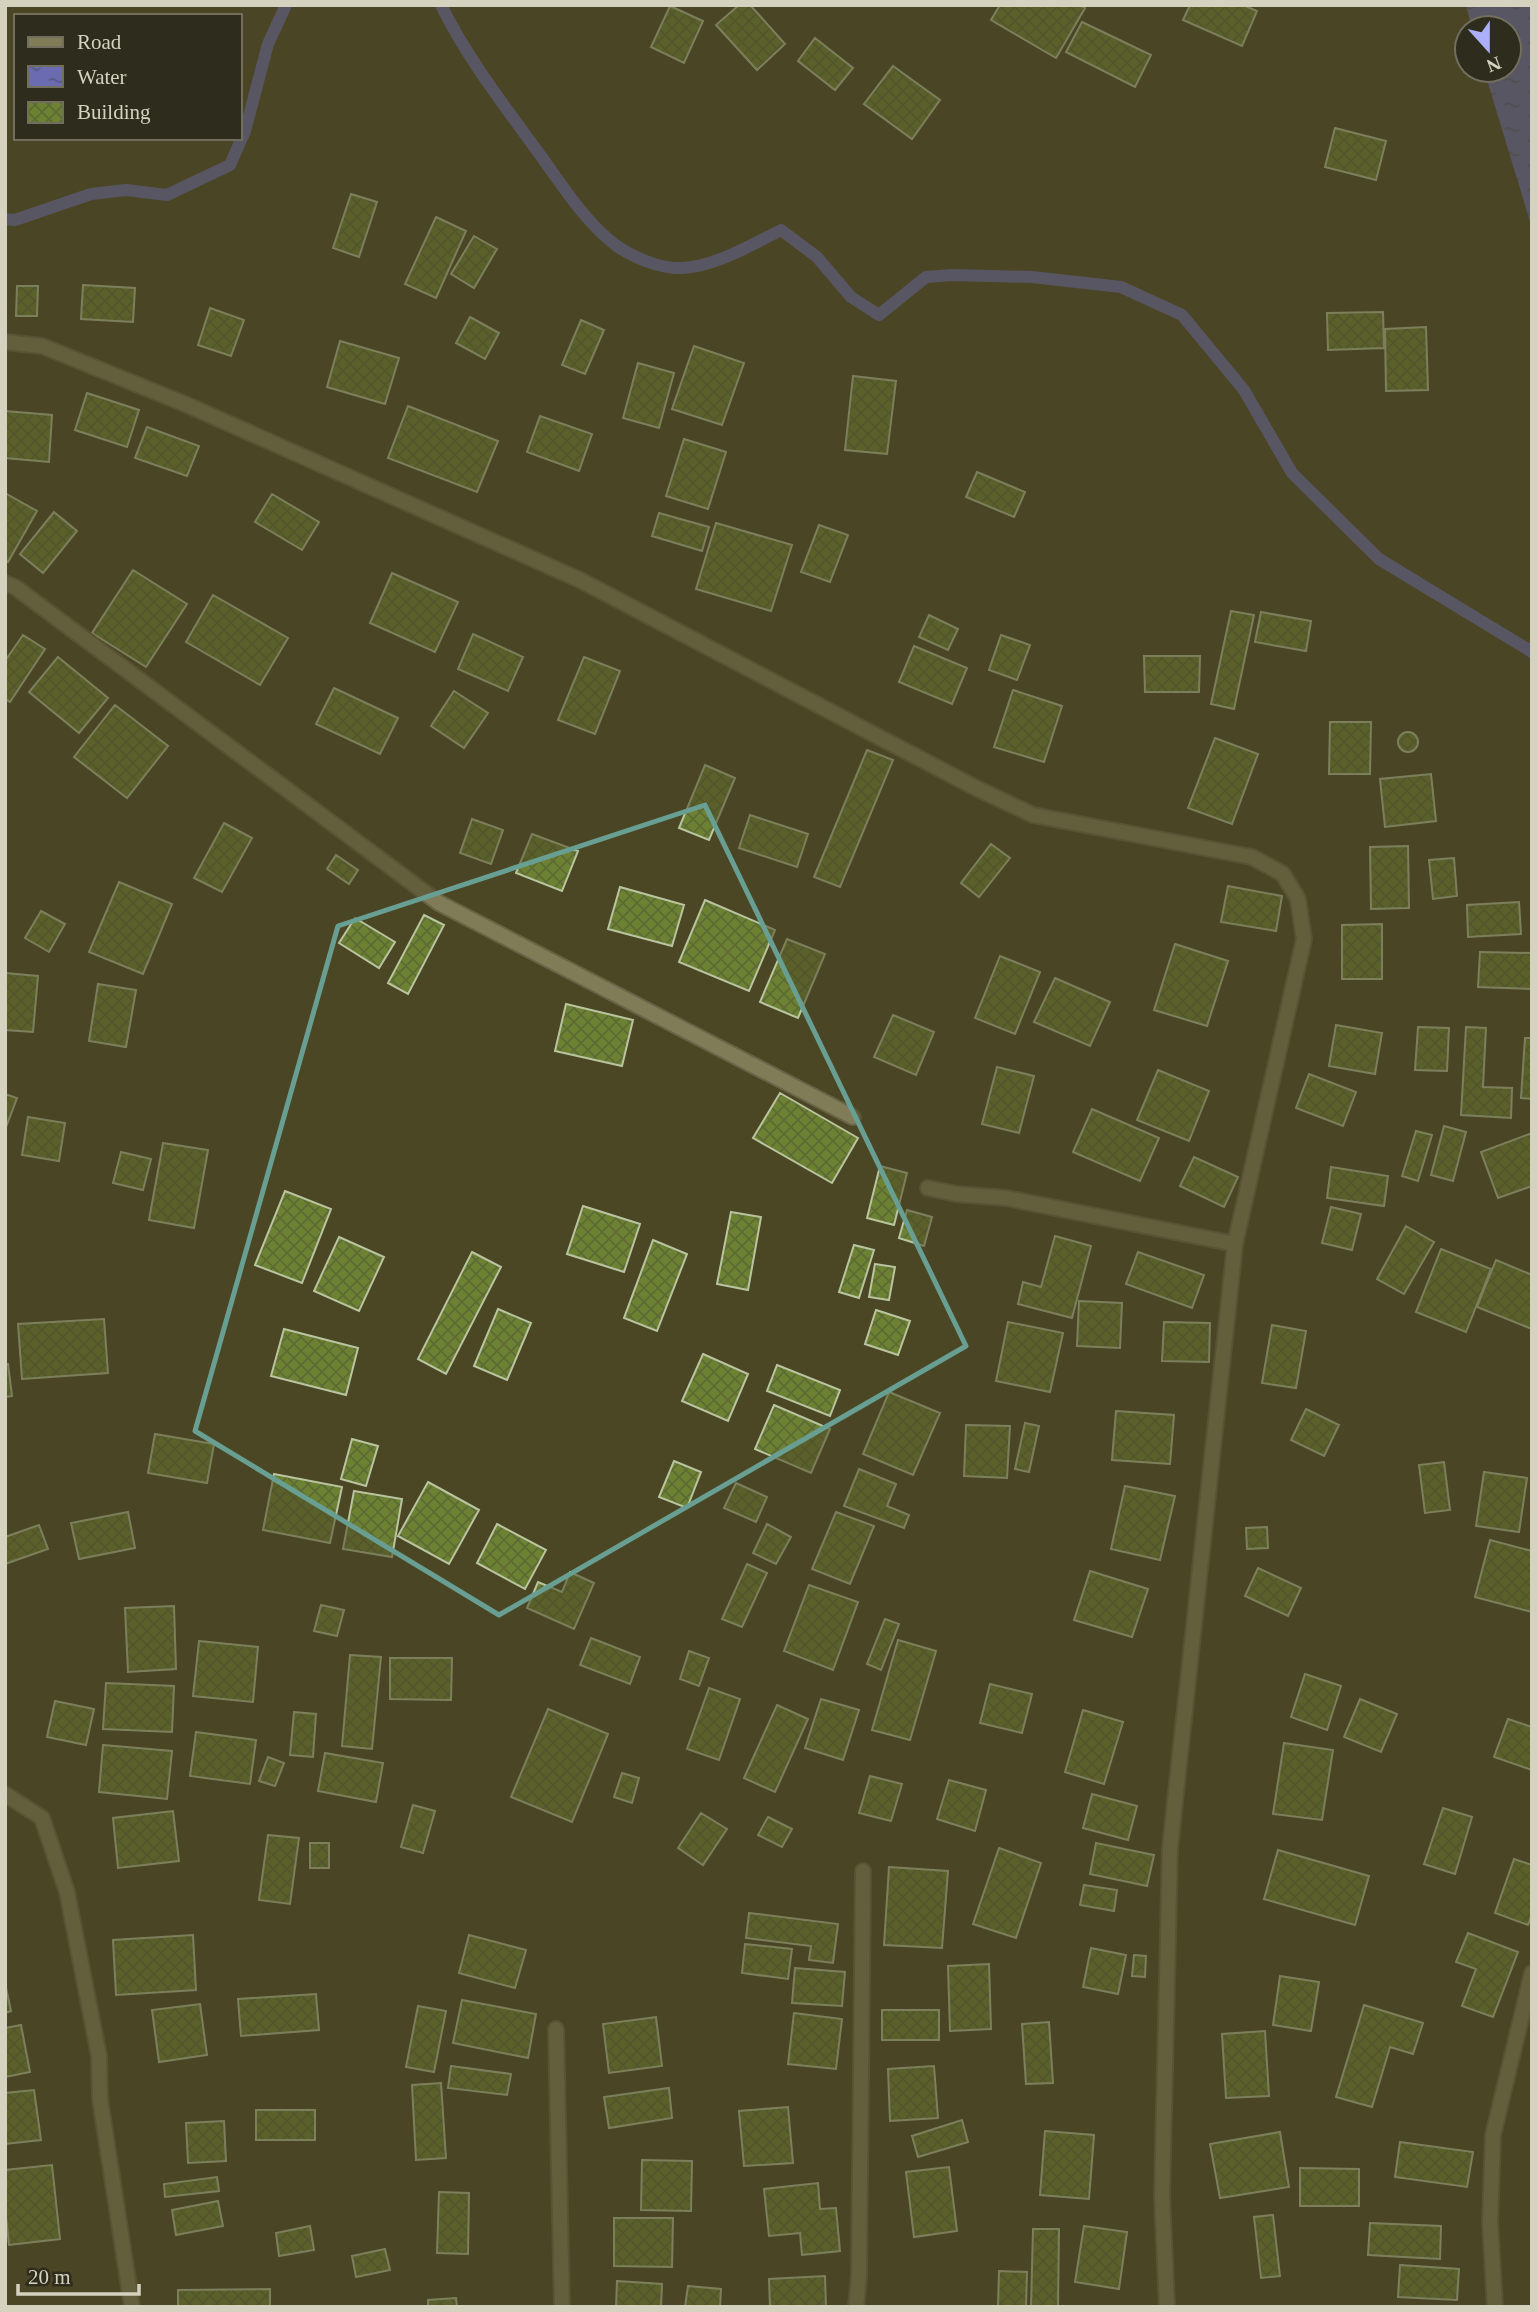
<svg xmlns="http://www.w3.org/2000/svg" width="1537" height="2312" font-family="Georgia,serif">
	<defs>
		<pattern id="water-ripples" width="26" height="14" patternUnits="userSpaceOnUse" patternTransform="scale(1.75)"><rect width="26" height="14" fill="#6a6bb1"/><path d="M2 4q2-2 4 0t4 0M15 11q2-2 4 0t4 0" fill="none" stroke="#595981"/></pattern>
		<pattern id="building-cross-hatch" width="8" height="8" patternUnits="userSpaceOnUse" patternTransform="scale(1.75)"><rect width="8" height="8" fill="#6d8132"/><path d="M0 0l8 8M0 8l8-8" fill="none" stroke="#5d6a34"/></pattern>
	</defs>
	<rect width="100%" height="100%" fill="#4b4624"/>
	<path fill="url(#water-ripples)" d="M 1466,5 L 1532,5 L 1532,228 L 1484,70 L 1509,70 L 1509,28 L 1472,28 Z"/>
	<g fill="none" stroke-linecap="round" stroke-linejoin="round">
		<path stroke="#6a6bb1" stroke-width="12" d="M 441,5 C 467,58 504,105 538,152 C 560,182 586,224 617,246 C 634,258 661,269 682,268 C 717,266 751,245 781,230 L 817,257 L 851,297 L 879,315 L 926,277 L 952,275 L 1032,277 L 1121,287 L 1182,315 L 1244,390 L 1292,473 L 1379,559 L 1532,652
			M 5,219 L 15,220 L 91,194 L 126,190 L 167,195 L 230,165 L 245,131 L 268,44 L 286,5"/>
	</g>
	<path fill="url(#building-cross-hatch)" stroke="#b9c5a0" stroke-width="2" d="M 739,5 L 750,5 L 785,44 L 757,70 L 716,25 Z
		M 1000,5 L 1080,5 L 1085,8 L 1056,58 L 991,20 Z
		M 1190,5 L 1243,5 L 1257,11 L 1242,46 L 1183,20 Z
		M 670,6 L 703,21 L 684,63 L 651,47 Z
		M 1082,22 L 1151,55 L 1135,87 L 1066,52 Z
		M 815,38 L 853,68 L 835,90 L 798,61 Z
		M 893,66 L 940,100 L 912,139 L 864,104 Z
		M 1335,128 L 1386,141 L 1376,180 L 1325,167 Z
		M 351,194 L 377,202 L 359,257 L 333,248 Z
		M 436,217 L 466,231 L 436,298 L 405,284 Z
		M 474,236 L 497,249 L 474,288 L 451,274 Z
		M 83,285 L 135,288 L 133,322 L 81,319 Z
		M 17,286 L 38,286 L 37,316 L 16,316 Z
		M 210,308 L 244,320 L 231,356 L 198,345 Z
		M 1383,312 L 1384,348 L 1328,350 L 1327,313 Z
		M 470,317 L 499,333 L 485,359 L 456,343 Z
		M 581,320 L 604,330 L 585,374 L 562,365 Z
		M 1426,327 L 1428,390 L 1386,391 L 1385,329 Z
		M 340,341 L 399,358 L 385,404 L 327,387 Z
		M 694,346 L 744,363 L 722,425 L 672,409 Z
		M 638,363 L 674,373 L 659,428 L 623,418 Z
		M 853,376 L 896,381 L 887,454 L 845,450 Z
		M 87,393 L 139,410 L 127,447 L 75,430 Z
		M 408,406 L 498,441 L 477,492 L 388,458 Z
		M 5,411 L 52,415 L 49,462 L 5,458 Z
		M 540,416 L 592,434 L 579,471 L 527,452 Z
		M 147,427 L 199,446 L 187,476 L 135,458 Z
		M 684,439 L 726,452 L 708,509 L 666,496 Z
		M 977,472 L 1025,492 L 1014,517 L 966,497 Z
		M 5,493 L 37,511 L 8,562 L 5,561 Z
		M 272,494 L 319,522 L 302,550 L 255,522 Z
		M 54,512 L 77,531 L 43,573 L 20,554 Z
		M 659,513 L 709,527 L 702,551 L 652,536 Z
		M 716,523 L 792,545 L 771,611 L 696,589 Z
		M 819,525 L 848,535 L 830,582 L 801,572 Z
		M 133,570 L 187,604 L 146,667 L 92,633 Z
		M 392,573 L 458,602 L 435,652 L 370,623 Z
		M 213,595 L 288,638 L 260,685 L 186,642 Z
		M 1231,611 L 1254,615 L 1234,709 L 1211,704 Z
		M 1261,612 L 1311,621 L 1306,651 L 1255,642 Z
		M 929,615 L 958,629 L 948,650 L 919,637 Z
		M 473,634 L 523,657 L 508,691 L 458,669 Z
		M 23,635 L 45,649 L 10,702 L 5,699 L 5,661 Z
		M 1001,635 L 1030,645 L 1017,680 L 989,670 Z
		M 914,646 L 967,668 L 952,704 L 899,682 Z
		M 1144,656 L 1200,656 L 1199,692 L 1145,692 Z
		M 58,657 L 108,698 L 79,733 L 29,692 Z
		M 584,657 L 620,671 L 595,734 L 558,720 Z
		M 334,688 L 398,718 L 380,754 L 316,724 Z
		M 1013,690 L 1062,706 L 1044,762 L 994,747 Z
		M 454,691 L 488,713 L 464,748 L 431,726 Z
		M 115,705 L 168,746 L 127,798 L 74,757 Z
		M 1330,722 L 1371,722 L 1370,774 L 1329,774 Z
		M1398 742a10 10 0 1 1 20 0a10 10 0 1 1-20 0Z
		M 1215,738 L 1258,754 L 1232,824 L 1188,808 Z
		M 867,750 L 893,760 L 840,887 L 814,877 Z
		M 705,765 L 735,778 L 709,840 L 679,828 Z
		M 1431,774 L 1436,821 L 1385,827 L 1380,779 Z
		M 750,815 L 808,834 L 797,867 L 739,848 Z
		M 472,819 L 503,830 L 491,864 L 460,853 Z
		M 224,823 L 252,838 L 222,892 L 194,878 Z
		M 532,834 L 578,851 L 562,891 L 516,873 Z
		M 991,844 L 1010,858 L 979,897 L 961,883 Z
		M 1408,846 L 1409,908 L 1371,909 L 1370,847 Z
		M 336,855 L 358,870 L 349,884 L 327,869 Z
		M 1454,858 L 1457,896 L 1433,899 L 1429,860 Z
		M 119,882 L 172,904 L 143,974 L 89,952 Z
		M 1228,886 L 1282,896 L 1276,931 L 1221,922 Z
		M 620,887 L 684,905 L 672,946 L 608,929 Z
		M 705,900 L 775,930 L 749,991 L 679,962 Z
		M 1519,902 L 1521,934 L 1468,937 L 1467,905 Z
		M 41,911 L 65,924 L 49,952 L 25,938 Z
		M 424,915 L 444,925 L 408,994 L 388,983 Z
		M 355,918 L 395,942 L 379,968 L 339,943 Z
		M 1382,924 L 1382,979 L 1342,979 L 1342,925 Z
		M 787,939 L 825,954 L 798,1018 L 760,1002 Z
		M 1175,944 L 1228,961 L 1207,1026 L 1154,1010 Z
		M 1480,952 L 1532,953 L 1532,989 L 1478,987 Z
		M 1000,956 L 1040,972 L 1015,1034 L 975,1018 Z
		M 5,973 L 38,976 L 33,1032 L 5,1030 Z
		M 1055,978 L 1110,1002 L 1090,1046 L 1034,1022 Z
		M 98,984 L 136,990 L 126,1047 L 89,1041 Z
		M 566,1004 L 633,1020 L 622,1066 L 555,1051 Z
		M 893,1015 L 934,1032 L 916,1075 L 874,1057 Z
		M 1336,1025 L 1382,1033 L 1375,1074 L 1329,1066 Z
		M 1418,1027 L 1449,1028 L 1447,1071 L 1415,1070 Z
		M 1466,1027 L 1486,1028 L 1483,1087 L 1512,1088 L 1511,1118 L 1461,1115 Z
		M 1525,1038 L 1532,1038 L 1532,1099 L 1521,1098 Z
		M 997,1067 L 1034,1076 L 1019,1133 L 982,1124 Z
		M 1158,1070 L 1209,1091 L 1189,1141 L 1137,1120 Z
		M 1309,1074 L 1356,1092 L 1343,1126 L 1296,1108 Z
		M 780,1093 L 858,1138 L 832,1183 L 753,1138 Z
		M 5,1094 L 17,1098 L 5,1130 Z
		M 1092,1109 L 1159,1138 L 1140,1181 L 1073,1152 Z
		M 28,1117 L 65,1123 L 59,1161 L 22,1155 Z
		M 1444,1126 L 1466,1132 L 1453,1181 L 1431,1175 Z
		M 1416,1131 L 1432,1135 L 1418,1181 L 1402,1176 Z
		M 1532,1133 L 1532,1186 L 1498,1198 L 1481,1152 Z
		M 163,1143 L 208,1150 L 194,1228 L 149,1220 Z
		M 121,1152 L 151,1159 L 143,1190 L 113,1183 Z
		M 1194,1157 L 1238,1177 L 1224,1207 L 1180,1186 Z
		M 880,1166 L 907,1173 L 894,1225 L 867,1218 Z
		M 1331,1167 L 1388,1176 L 1384,1206 L 1327,1198 Z
		M 285,1191 L 331,1209 L 302,1283 L 255,1265 Z
		M 583,1206 L 640,1224 L 624,1272 L 567,1254 Z
		M 1331,1207 L 1361,1214 L 1352,1250 L 1322,1243 Z
		M 907,1210 L 932,1217 L 924,1246 L 899,1238 Z
		M 731,1212 L 761,1217 L 748,1290 L 717,1284 Z
		M 1406,1226 L 1434,1242 L 1404,1294 L 1377,1279 Z
		M 1055,1236 L 1091,1246 L 1072,1318 L 1018,1304 L 1023,1282 L 1041,1287 Z
		M 339,1237 L 384,1257 L 359,1311 L 314,1291 Z
		M 653,1240 L 687,1254 L 657,1331 L 624,1318 Z
		M 854,1245 L 874,1250 L 859,1298 L 839,1292 Z
		M 1441,1249 L 1491,1269 L 1466,1332 L 1416,1312 Z
		M 472,1252 L 501,1267 L 446,1374 L 418,1359 Z
		M 1138,1252 L 1204,1275 L 1192,1308 L 1126,1284 Z
		M 1496,1260 L 1532,1275 L 1532,1329 L 1477,1307 Z
		M 875,1264 L 895,1267 L 889,1300 L 869,1297 Z
		M 1079,1301 L 1122,1303 L 1120,1348 L 1077,1346 Z
		M 498,1309 L 531,1323 L 507,1380 L 474,1366 Z
		M 876,1310 L 910,1321 L 898,1355 L 865,1344 Z
		M 104,1319 L 108,1373 L 22,1379 L 18,1324 Z
		M 1008,1322 L 1063,1333 L 1050,1392 L 996,1381 Z
		M 1164,1322 L 1210,1323 L 1209,1362 L 1162,1361 Z
		M 1272,1325 L 1306,1331 L 1296,1388 L 1262,1383 Z
		M 284,1329 L 358,1348 L 346,1395 L 271,1376 Z
		M 703,1354 L 748,1374 L 728,1421 L 682,1401 Z
		M 5,1364 L 8,1364 L 12,1396 L 5,1397 Z
		M 777,1365 L 840,1390 L 830,1416 L 767,1391 Z
		M 889,1392 L 940,1413 L 913,1475 L 863,1454 Z
		M 774,1405 L 830,1429 L 811,1473 L 755,1449 Z
		M 1306,1409 L 1339,1425 L 1324,1456 L 1291,1440 Z
		M 1116,1411 L 1174,1415 L 1170,1464 L 1112,1460 Z
		M 1025,1423 L 1039,1426 L 1029,1472 L 1015,1469 Z
		M 966,1425 L 1010,1426 L 1007,1478 L 964,1476 Z
		M 155,1434 L 214,1444 L 207,1483 L 148,1473 Z
		M 352,1439 L 378,1446 L 366,1486 L 341,1479 Z
		M 674,1461 L 701,1472 L 687,1508 L 659,1497 Z
		M 1444,1462 L 1450,1510 L 1425,1513 L 1419,1465 Z
		M 859,1469 L 896,1484 L 887,1506 L 909,1515 L 904,1528 L 844,1506 Z
		M 1484,1472 L 1527,1478 L 1519,1532 L 1476,1526 Z
		M 274,1474 L 342,1487 L 330,1543 L 263,1530 Z
		M 428,1482 L 479,1510 L 449,1564 L 398,1536 Z
		M 736,1483 L 767,1497 L 756,1522 L 724,1508 Z
		M 1125,1486 L 1175,1496 L 1160,1560 L 1111,1549 Z
		M 354,1491 L 402,1499 L 392,1557 L 343,1549 Z
		M 128,1512 L 135,1548 L 79,1559 L 71,1523 Z
		M 836,1512 L 874,1526 L 850,1584 L 812,1569 Z
		M 497,1524 L 546,1550 L 525,1589 L 477,1563 Z
		M 767,1524 L 791,1537 L 776,1564 L 753,1553 Z
		M 39,1525 L 48,1549 L 5,1564 L 5,1537 Z
		M 1267,1527 L 1268,1548 L 1247,1549 L 1246,1528 Z
		M 1490,1540 L 1532,1551 L 1532,1612 L 1475,1597 Z
		M 747,1564 L 767,1573 L 742,1627 L 722,1619 Z
		M 1258,1568 L 1301,1588 L 1288,1616 L 1245,1596 Z
		M 1090,1571 L 1148,1589 L 1132,1637 L 1074,1620 Z
		M 570,1572 L 594,1583 L 574,1629 L 527,1608 L 538,1582 L 562,1592 Z
		M 809,1585 L 858,1602 L 833,1670 L 784,1651 Z
		M 321,1605 L 344,1610 L 337,1636 L 314,1631 Z
		M 174,1606 L 176,1669 L 128,1672 L 125,1608 Z
		M 885,1619 L 899,1624 L 881,1670 L 867,1664 Z
		M 591,1638 L 640,1657 L 630,1684 L 580,1665 Z
		M 898,1640 L 936,1651 L 910,1740 L 872,1730 Z
		M 199,1641 L 258,1647 L 253,1702 L 193,1696 Z
		M 689,1651 L 709,1658 L 699,1686 L 680,1679 Z
		M 350,1655 L 381,1657 L 372,1749 L 342,1746 Z
		M 390,1658 L 452,1658 L 451,1700 L 390,1699 Z
		M 1305,1674 L 1341,1686 L 1327,1730 L 1291,1717 Z
		M 106,1683 L 174,1686 L 172,1732 L 103,1729 Z
		M 990,1684 L 1032,1694 L 1022,1733 L 980,1723 Z
		M 709,1688 L 740,1699 L 719,1760 L 687,1749 Z
		M 821,1699 L 859,1710 L 843,1760 L 805,1748 Z
		M 1360,1699 L 1397,1714 L 1381,1752 L 1344,1737 Z
		M 55,1701 L 94,1709 L 86,1745 L 47,1737 Z
		M 777,1705 L 808,1719 L 775,1792 L 744,1778 Z
		M 548,1709 L 608,1734 L 572,1822 L 511,1797 Z
		M 1083,1710 L 1123,1722 L 1104,1784 L 1065,1772 Z
		M 294,1712 L 316,1714 L 313,1757 L 290,1755 Z
		M 1508,1719 L 1532,1727 L 1532,1770 L 1494,1757 Z
		M 196,1732 L 256,1740 L 250,1784 L 190,1776 Z
		M 1284,1743 L 1333,1750 L 1322,1820 L 1273,1814 Z
		M 103,1745 L 172,1751 L 167,1799 L 99,1792 Z
		M 325,1753 L 383,1763 L 376,1802 L 318,1791 Z
		M 268,1757 L 284,1763 L 275,1786 L 259,1781 Z
		M 622,1773 L 639,1778 L 632,1803 L 614,1797 Z
		M 870,1776 L 902,1784 L 891,1821 L 859,1813 Z
		M 949,1780 L 986,1790 L 975,1831 L 937,1819 Z
		M 1092,1794 L 1137,1806 L 1128,1840 L 1083,1828 Z
		M 413,1805 L 435,1811 L 423,1853 L 401,1847 Z
		M 1443,1808 L 1472,1817 L 1455,1874 L 1424,1864 Z
		M 173,1811 L 179,1861 L 118,1868 L 113,1818 Z
		M 701,1813 L 727,1829 L 703,1865 L 678,1848 Z
		M 768,1817 L 792,1829 L 782,1847 L 758,1835 Z
		M 268,1835 L 299,1838 L 290,1904 L 259,1900 Z
		M 310,1843 L 329,1843 L 329,1868 L 310,1868 Z
		M 1096,1843 L 1154,1855 L 1147,1886 L 1090,1874 Z
		M 999,1848 L 1041,1863 L 1016,1938 L 973,1924 Z
		M 1278,1850 L 1369,1876 L 1355,1925 L 1264,1899 Z
		M 1514,1859 L 1532,1865 L 1532,1914 L 1528,1925 L 1495,1913 Z
		M 889,1867 L 948,1871 L 942,1948 L 884,1945 Z
		M 1084,1885 L 1117,1890 L 1114,1911 L 1080,1905 Z
		M 749,1913 L 838,1924 L 833,1963 L 809,1960 L 811,1946 L 746,1938 Z
		M 1468,1933 L 1518,1952 L 1493,2017 L 1462,2006 L 1476,1969 L 1456,1962 Z
		M 193,1935 L 196,1990 L 116,1995 L 113,1940 Z
		M 469,1935 L 526,1950 L 515,1988 L 459,1973 Z
		M 745,1944 L 792,1949 L 788,1979 L 742,1973 Z
		M 1091,1948 L 1126,1955 L 1118,1994 L 1083,1987 Z
		M 1134,1955 L 1146,1956 L 1145,1977 L 1132,1976 Z
		M 989,1964 L 991,2029 L 950,2031 L 948,1966 Z
		M 795,1968 L 845,1972 L 842,2006 L 792,2003 Z
		M 1280,1976 L 1319,1982 L 1311,2031 L 1273,2025 Z
		M 5,1983 L 11,2011 L 5,2013 Z
		M 316,1994 L 319,2030 L 241,2036 L 238,1999 Z
		M 462,2000 L 536,2014 L 528,2058 L 453,2043 Z
		M 200,2004 L 207,2055 L 159,2062 L 152,2010 Z
		M 1364,2005 L 1423,2023 L 1413,2054 L 1390,2047 L 1372,2107 L 1336,2097 Z
		M 418,2006 L 446,2011 L 434,2072 L 406,2067 Z
		M 882,2010 L 939,2010 L 939,2040 L 882,2040 Z
		M 794,2013 L 842,2019 L 836,2069 L 788,2064 Z
		M 656,2017 L 662,2066 L 609,2073 L 603,2024 Z
		M 1049,2022 L 1053,2083 L 1026,2084 L 1022,2024 Z
		M 21,2025 L 30,2072 L 5,2077 L 5,2028 Z
		M 1265,2031 L 1269,2096 L 1226,2098 L 1222,2034 Z
		M 451,2066 L 511,2074 L 507,2095 L 448,2088 Z
		M 934,2066 L 938,2118 L 890,2121 L 888,2069 Z
		M 441,2083 L 446,2158 L 416,2160 L 412,2085 Z
		M 669,2088 L 672,2118 L 609,2128 L 604,2097 Z
		M 34,2090 L 41,2140 L 5,2144 L 5,2093 Z
		M 788,2107 L 793,2163 L 744,2166 L 739,2111 Z
		M 256,2110 L 315,2110 L 315,2140 L 256,2140 Z
		M 962,2120 L 968,2142 L 918,2157 L 912,2136 Z
		M 224,2121 L 226,2161 L 188,2163 L 186,2123 Z
		M 1045,2131 L 1094,2135 L 1089,2199 L 1040,2195 Z
		M 1280,2132 L 1289,2187 L 1220,2198 L 1210,2144 Z
		M 1400,2142 L 1473,2152 L 1467,2187 L 1395,2177 Z
		M 642,2160 L 692,2161 L 691,2211 L 641,2210 Z
		M 52,2165 L 60,2239 L 9,2245 L 5,2207 L 5,2170 Z
		M 949,2167 L 957,2231 L 914,2237 L 906,2172 Z
		M 1300,2168 L 1359,2169 L 1359,2206 L 1300,2206 Z
		M 217,2177 L 219,2191 L 165,2197 L 164,2184 Z
		M 818,2183 L 820,2209 L 836,2208 L 840,2251 L 802,2255 L 800,2233 L 769,2236 L 764,2189 Z
		M 439,2192 L 469,2193 L 468,2254 L 437,2253 Z
		M 218,2201 L 223,2226 L 176,2235 L 172,2210 Z
		M 1273,2215 L 1280,2276 L 1261,2278 L 1254,2217 Z
		M 614,2218 L 673,2218 L 672,2267 L 614,2266 Z
		M 1370,2223 L 1441,2226 L 1440,2259 L 1368,2255 Z
		M 310,2226 L 314,2250 L 279,2256 L 276,2233 Z
		M 1084,2226 L 1127,2232 L 1119,2289 L 1075,2282 Z
		M 1033,2229 L 1059,2229 L 1058,2307 L 1031,2307 Z
		M 385,2249 L 390,2270 L 356,2277 L 352,2256 Z
		M 1400,2265 L 1459,2269 L 1457,2300 L 1398,2297 Z
		M 999,2271 L 1027,2272 L 1026,2307 L 998,2307 Z
		M 825,2276 L 826,2307 L 770,2307 L 769,2279 Z
		M 617,2281 L 662,2284 L 661,2307 L 616,2307 Z
		M 688,2286 L 721,2289 L 720,2307 L 685,2307 Z
		M 270,2289 L 270,2307 L 178,2307 L 178,2290 Z
		M 456,2298 L 457,2307 L 428,2307 L 428,2300 Z"/>
	<g fill="none" stroke-linecap="round" stroke-linejoin="round">
		<g stroke="#696447" stroke-width="18">
			<path id="street" d="M 5,342 L 42,346 L 185,404 L 580,580 L 976,788 L 1033,815 L 1252,857 L 1283,874 L 1298,899 L 1304,939 L 1235,1244 L 1170,1848 L 1162,2196 L 1167,2307
				M 5,583 L 15,587 L 439,903 L 853,1117
				M 928,1188 L 956,1194 L 1006,1198 L 1235,1244
				M 5,1794 L 42,1818 L 67,1892 L 99,2056 L 100,2099 L 132,2307
				M 556,2029 L 562,2307
				M 856,2307 L 859,2276 L 863,1871
				M 1495,2307 L 1490,2222 L 1493,2135 L 1532,1973"/>
		</g>
		<use href="#street" stroke="#807c58" stroke-width="14"/>
	</g>
	<path d="M0 0H1537V2312H0ZM 705,805 L 966,1346 L 499,1615 L 195,1431 L 338,926 Z" fill="#4b4624" fill-opacity=".55" fill-rule="evenodd"/>
	<path fill="none" stroke="#689f92" stroke-width="5" stroke-linejoin="round" d="M 705,805 L 966,1346 L 499,1615 L 195,1431 L 338,926 Z"/>
	<rect width="1537" height="2312" fill="none" stroke="#d5d2bf" stroke-width="14"/>
	<rect x="14" y="14" width="228" height="126" fill="#2e2c1d" stroke="#716e5e" stroke-width="2"/>
	<rect x="28" y="37" width="35" height="10" fill="#807c58" stroke="#716e5e" stroke-width="2"/>
	<text x="77" y="49" font-size="21" fill="#d5d2bf">Road</text>
	<rect x="28" y="66" width="35" height="21" fill="url(#water-ripples)" stroke="#716e5e" stroke-width="2"/>
	<text x="77" y="84" font-size="21" fill="#d5d2bf">Water</text>
	<rect x="28" y="102" width="35" height="21" fill="url(#building-cross-hatch)" stroke="#716e5e" stroke-width="2"/>
	<text x="77" y="119" font-size="21" fill="#d5d2bf">Building</text>
	<g transform="translate(1488 49) rotate(159)"><circle r="33" fill="#2e2c1d" stroke="#716e5e" stroke-width="2"/>
	<path d="M0-5L12 26L0 18L-12 26Z" fill="#acaffb"/>
	<text y="-10" font-size="19" font-weight="bold" text-anchor="middle" fill="#d5d2bf">N</text>
	</g>
	<path d="M18 2284v10h121v-10" fill="none" stroke="#d5d2bf" stroke-width="3.5"/>
	<text x="28" y="2284" font-size="21" fill="#d5d2bf" stroke="#2e2c1d" stroke-width="5" paint-order="stroke">20 m</text>
</svg>
